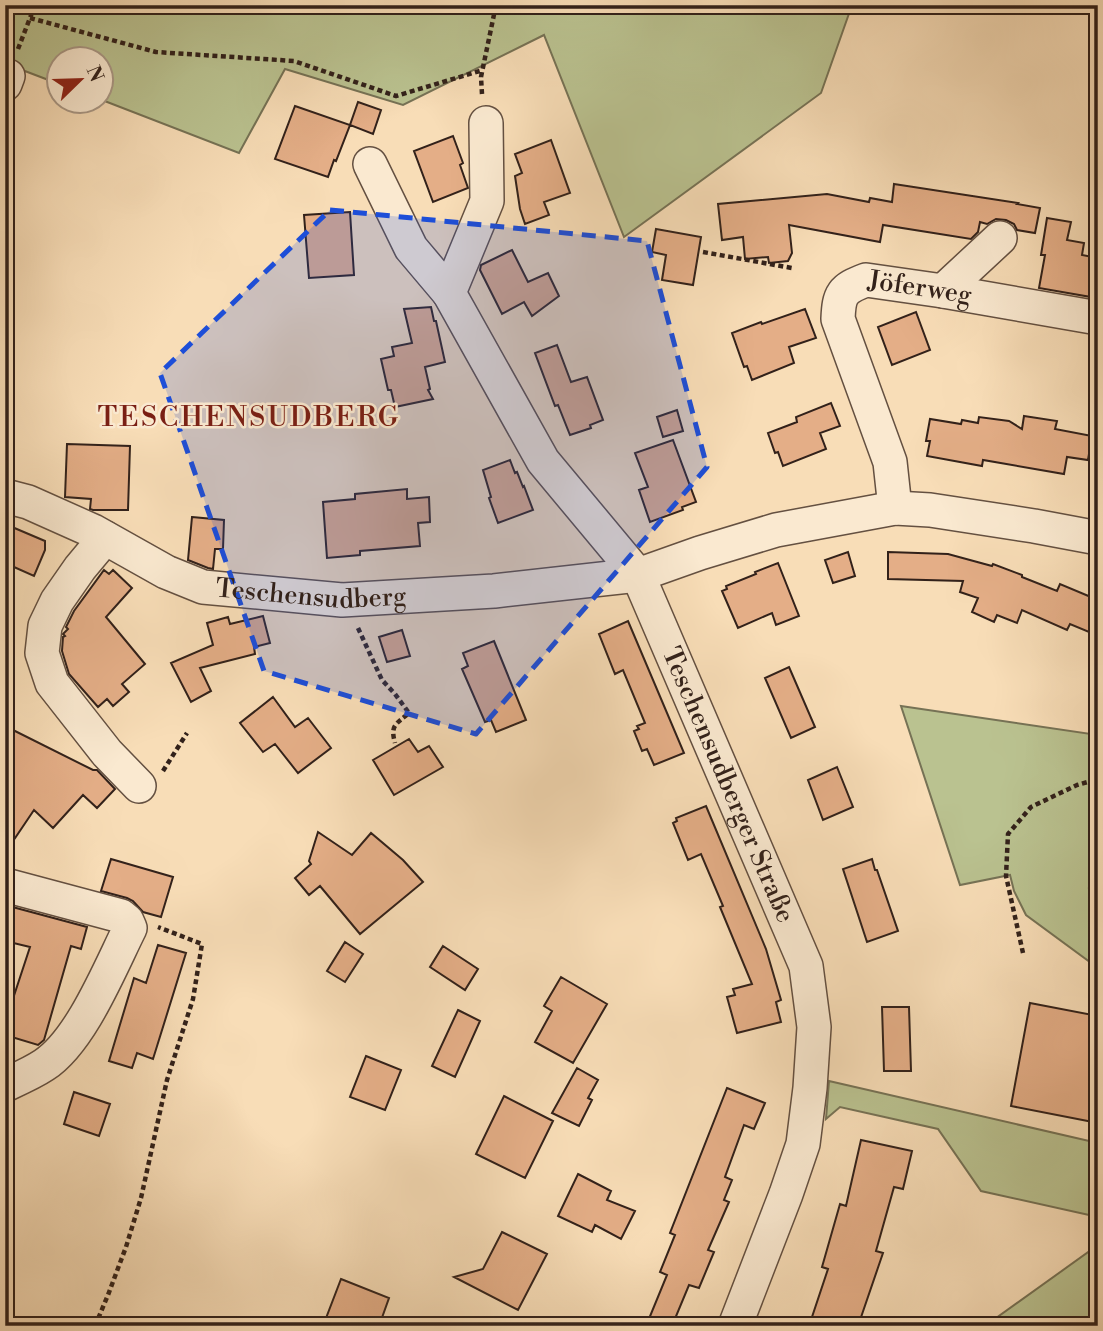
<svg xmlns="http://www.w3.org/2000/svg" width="1103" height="1331" font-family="'Libre Bodoni',serif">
	<rect width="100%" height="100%" fill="#f8ddb7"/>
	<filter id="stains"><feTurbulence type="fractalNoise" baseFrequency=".00286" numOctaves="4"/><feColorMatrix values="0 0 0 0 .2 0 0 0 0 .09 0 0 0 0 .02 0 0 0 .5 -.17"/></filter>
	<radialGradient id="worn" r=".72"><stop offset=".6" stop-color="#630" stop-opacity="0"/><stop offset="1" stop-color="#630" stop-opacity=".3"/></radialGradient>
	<path fill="#bac290" stroke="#767255" stroke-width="2" d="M 5,5 L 852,5 L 821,93 L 624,237 L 544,35 L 403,105 L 285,69 L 239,153 L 102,100 L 102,60 L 60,60 L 59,84 L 17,68 L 5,60 Z
		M 901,706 L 1098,735 L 1098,880 L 1089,888 L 1098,898 L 1098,968 L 1026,915 L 1014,891 L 1010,875 L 960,885 Z
		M 829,1081 L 1098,1143 L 1098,1217 L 981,1191 L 938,1129 L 840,1107 L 826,1119 Z
		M 1098,1245 L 1098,1326 L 985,1326 Z"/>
	<path fill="#e4ae87" stroke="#32211a" stroke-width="2" d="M 358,102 L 381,110 L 373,134 L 350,125 Z
		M 295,106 L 350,125 L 336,161 L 334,160 L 328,177 L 275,159 Z
		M 453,136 L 463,163 L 460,165 L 468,188 L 433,202 L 414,151 Z
		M 551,140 L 570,193 L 544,202 L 549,215 L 525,224 L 520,209 L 515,176 L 522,173 L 515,154 Z
		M 894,184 L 1018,203 L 1017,204 L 1040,208 L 1035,233 L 1017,230 L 1014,224 L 1006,220 L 996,219 L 987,224 L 980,222 L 978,232 L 971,239 L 883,225 L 880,242 L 789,225 L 792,253 L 788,261 L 769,263 L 768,257 L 745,259 L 743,237 L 722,240 L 718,204 L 827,194 L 869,202 L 870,198 L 892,202 Z
		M 350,212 L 354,275 L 309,278 L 304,215 Z
		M 1047,218 L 1071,222 L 1067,240 L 1084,243 L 1082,255 L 1098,258 L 1098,289 L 1092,288 L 1091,297 L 1039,288 L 1045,255 L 1041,255 Z
		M 656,229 L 701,237 L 693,285 L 662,280 L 666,255 L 652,252 Z
		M 512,250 L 528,282 L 548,273 L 559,296 L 532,316 L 524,302 L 502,314 L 480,270 L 481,265 Z
		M 431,307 L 434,321 L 436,321 L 445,362 L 425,367 L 430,389 L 428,390 L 433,399 L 395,407 L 391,390 L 388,390 L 381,359 L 394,356 L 392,347 L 412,343 L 404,309 Z
		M 805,309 L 816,338 L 789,347 L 794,363 L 752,380 L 747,366 L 744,367 L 732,333 L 761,322 L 762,324 Z
		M 916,312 L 930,350 L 892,365 L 878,327 Z
		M 557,345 L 571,382 L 587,377 L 603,420 L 590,425 L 591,428 L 570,435 L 558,405 L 555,406 L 535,353 Z
		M 831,403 L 840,426 L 820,433 L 826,449 L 783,466 L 778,452 L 775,453 L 768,433 L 797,422 L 796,417 Z
		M 677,410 L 683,431 L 663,437 L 657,417 Z
		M 1024,416 L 1057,421 L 1055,429 L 1092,436 L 1088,460 L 1067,457 L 1064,474 L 983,460 L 982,466 L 927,456 L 930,441 L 926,441 L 930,419 L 961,424 L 962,420 L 978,423 L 979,417 L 1009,421 L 1022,429 Z
		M 673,440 L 696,502 L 682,507 L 683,510 L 650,522 L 639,490 L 648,487 L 635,453 Z
		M 67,444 L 130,446 L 128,510 L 93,510 L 90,509 L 91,499 L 65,497 Z
		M 510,460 L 515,473 L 517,472 L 523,487 L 524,486 L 533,510 L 498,523 L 489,498 L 491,497 L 483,470 Z
		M 407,489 L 407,499 L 429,497 L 430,522 L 418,523 L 420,546 L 360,551 L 360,555 L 327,558 L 323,502 L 355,499 L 355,494 Z
		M 192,517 L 224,520 L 223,549 L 215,549 L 213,569 L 208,568 L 188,560 Z
		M 5,524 L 45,541 L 45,550 L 34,576 L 5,563 Z
		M 848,552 L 855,576 L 833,583 L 825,560 Z
		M 888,552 L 948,554 L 992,566 L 993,564 L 1022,575 L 1022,577 L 1057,591 L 1060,584 L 1098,600 L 1098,611 L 1089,632 L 1070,624 L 1067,630 L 1022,610 L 1017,623 L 997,615 L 994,622 L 972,612 L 978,598 L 960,592 L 963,581 L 888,579 Z
		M 778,563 L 799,616 L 776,625 L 772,613 L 738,628 L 722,591 L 727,589 L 726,586 L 756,574 L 755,572 Z
		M 104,570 L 109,574 L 113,570 L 132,588 L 106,617 L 145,664 L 122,684 L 129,692 L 113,706 L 107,699 L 98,707 L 69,674 L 62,651 L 63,637 L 65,636 L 63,634 L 68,629 L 66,627 L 74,611 Z
		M 263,616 L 270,643 L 254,647 L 255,654 L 200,668 L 211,691 L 191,702 L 171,663 L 213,645 L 207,623 L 228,617 L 230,624 Z
		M 628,621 L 684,753 L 654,765 L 647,749 L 642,751 L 634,731 L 639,729 L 637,726 L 645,723 L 623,670 L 615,674 L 599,634 Z
		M 402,630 L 410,656 L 387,662 L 379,637 Z
		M 494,641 L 526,720 L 496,732 L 491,720 L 485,722 L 462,669 L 468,666 L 463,653 Z
		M 789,667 L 815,727 L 791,738 L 765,678 Z
		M 273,697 L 295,727 L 308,718 L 331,748 L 298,773 L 275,744 L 263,752 L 240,723 Z
		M 5,726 L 93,770 L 97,770 L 115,789 L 97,808 L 83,795 L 53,828 L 34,810 L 5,853 Z
		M 409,739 L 418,752 L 429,746 L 443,767 L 394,795 L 373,760 Z
		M 837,767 L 853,807 L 823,820 L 808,780 Z
		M 706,806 L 766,949 L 781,1000 L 776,1002 L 781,1022 L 737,1033 L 727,997 L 735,995 L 733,989 L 752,984 L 720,907 L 723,906 L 701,854 L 688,860 L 673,823 L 677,821 L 676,818 Z
		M 318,832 L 352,855 L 371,833 L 403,860 L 423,882 L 360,934 L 320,886 L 309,895 L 295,878 L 311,864 L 309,861 Z
		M 111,859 L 173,877 L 161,917 L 143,912 L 133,901 L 127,898 L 101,891 Z
		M 872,859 L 875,870 L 877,870 L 898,931 L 867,942 L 843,869 Z
		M 5,905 L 87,927 L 81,949 L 71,946 L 44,1040 L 38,1045 L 5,1035 L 5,1023 L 30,947 L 5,941 Z
		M 345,942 L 363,954 L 345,982 L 327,971 Z
		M 158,945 L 186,953 L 153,1059 L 137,1053 L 132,1068 L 109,1061 L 134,978 L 146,983 Z
		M 443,946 L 478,969 L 465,990 L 430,967 Z
		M 561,977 L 607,1004 L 573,1063 L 535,1042 L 552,1011 L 544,1006 Z
		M 1030,1003 L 1098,1016 L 1098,1123 L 1011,1106 Z
		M 882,1007 L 909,1007 L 911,1071 L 884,1071 Z
		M 458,1010 L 480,1021 L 455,1077 L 432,1066 Z
		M 366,1056 L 401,1070 L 385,1110 L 350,1097 Z
		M 577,1068 L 598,1080 L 588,1098 L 592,1100 L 579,1126 L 552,1113 Z
		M 727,1088 L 765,1103 L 754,1129 L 744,1125 L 725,1177 L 732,1180 L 724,1200 L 729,1202 L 708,1250 L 714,1252 L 699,1288 L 689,1285 L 672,1326 L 646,1326 L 667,1275 L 660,1272 L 675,1235 L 670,1233 Z
		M 74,1092 L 110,1104 L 99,1136 L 64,1124 Z
		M 504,1096 L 553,1121 L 525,1178 L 476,1154 Z
		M 861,1140 L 912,1151 L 903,1189 L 894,1187 L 876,1251 L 883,1253 L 858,1326 L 809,1326 L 828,1269 L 822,1267 L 840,1204 L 846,1206 Z
		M 578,1174 L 611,1191 L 607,1200 L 635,1211 L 621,1239 L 595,1225 L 592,1232 L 558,1216 Z
		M 502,1232 L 547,1254 L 518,1310 L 454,1277 L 483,1269 Z
		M 341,1279 L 389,1298 L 379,1326 L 323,1326 Z"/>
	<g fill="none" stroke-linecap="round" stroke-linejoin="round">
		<g stroke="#645041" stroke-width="36">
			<g id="minor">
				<path d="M 5,84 L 8,76"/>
				<path id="s1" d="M 486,123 L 487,201 L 449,293 L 543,461 L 638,575 L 806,966 L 814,1027 L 810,1088 L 803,1144 L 786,1194 L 735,1326"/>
				<path d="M 370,164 L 411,248 L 449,293"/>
				<path d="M 943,291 L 1000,238"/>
				<path id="s2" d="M 5,496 L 28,502 L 93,531 L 166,572 L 203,587 L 342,600 L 494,591 L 638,575 L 700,553 L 776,530 L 895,508 L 930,510 L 1034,526 L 1098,538"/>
				<path id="s3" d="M 895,508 L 890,462 L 838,319 C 839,294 842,289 866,280 L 943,291 L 1098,318"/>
				<path d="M 105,538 L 80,568 L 57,601 L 45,626 L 42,653 L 52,683 L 107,753 L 139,786"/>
				<path d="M 5,885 L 121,916 L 127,921 L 130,928 C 110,968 81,1041 44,1065 C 32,1073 18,1079 5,1085"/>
			</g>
		</g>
		<path stroke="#32211a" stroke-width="4.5" stroke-dasharray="5 3.5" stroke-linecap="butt" d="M 1092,5 L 1098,8
			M 30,18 L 156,52 L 294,61 L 396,96 L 483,70
			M 18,49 L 35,5
			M 482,94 L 481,77 L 496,5
			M 703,252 L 792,268
			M 358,628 L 382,680 L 395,694 L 409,713 C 396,724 390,725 395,743
			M 163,771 L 187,733
			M 1023,953 L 1006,876 L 1008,834 L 1031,807 L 1077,785 L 1098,779
			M 95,1326 L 108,1295 L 126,1247 L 141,1198 L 167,1080 L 193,999 L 202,944 L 158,927"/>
		<use href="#minor" stroke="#fae9d0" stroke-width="33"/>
	</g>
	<path fill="#1d4ed8" fill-opacity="0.2" stroke="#1d4ed8" stroke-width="5" stroke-dasharray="14 9" stroke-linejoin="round" d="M 330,210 L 647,241 L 707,467 L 476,734 L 264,671 L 160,373 Z"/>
	<g text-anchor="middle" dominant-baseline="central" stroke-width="5" stroke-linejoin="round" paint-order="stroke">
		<g font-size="26" fill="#32211a" stroke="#fae9d0">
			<text stroke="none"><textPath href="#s3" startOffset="306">Jöferweg</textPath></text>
			<text stroke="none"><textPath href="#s2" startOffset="327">Teschensudberg</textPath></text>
			<text stroke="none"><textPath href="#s1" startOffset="747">Teschensudberger Straße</textPath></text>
		</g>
		<g font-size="28" letter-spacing="2" fill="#7a1f14" stroke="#fae9d0">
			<text x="249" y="417">TESCHENSUDBERG</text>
		</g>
	</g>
	<rect width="1103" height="1331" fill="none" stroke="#f8ddb7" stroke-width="28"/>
	<rect x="7" y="7" width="1089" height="1317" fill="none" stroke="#32211a" stroke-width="3.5"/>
	<rect x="14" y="14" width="1075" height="1303" fill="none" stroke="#32211a" stroke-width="2"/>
	<g transform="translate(80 80) rotate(67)"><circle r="33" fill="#fae9d0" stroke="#aa9987" stroke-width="2"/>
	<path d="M0-5L12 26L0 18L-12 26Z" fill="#8f2418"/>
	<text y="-10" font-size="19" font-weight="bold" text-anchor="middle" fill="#32211a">N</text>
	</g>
	<rect width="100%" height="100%" filter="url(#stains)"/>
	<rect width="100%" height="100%" fill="url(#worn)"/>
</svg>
